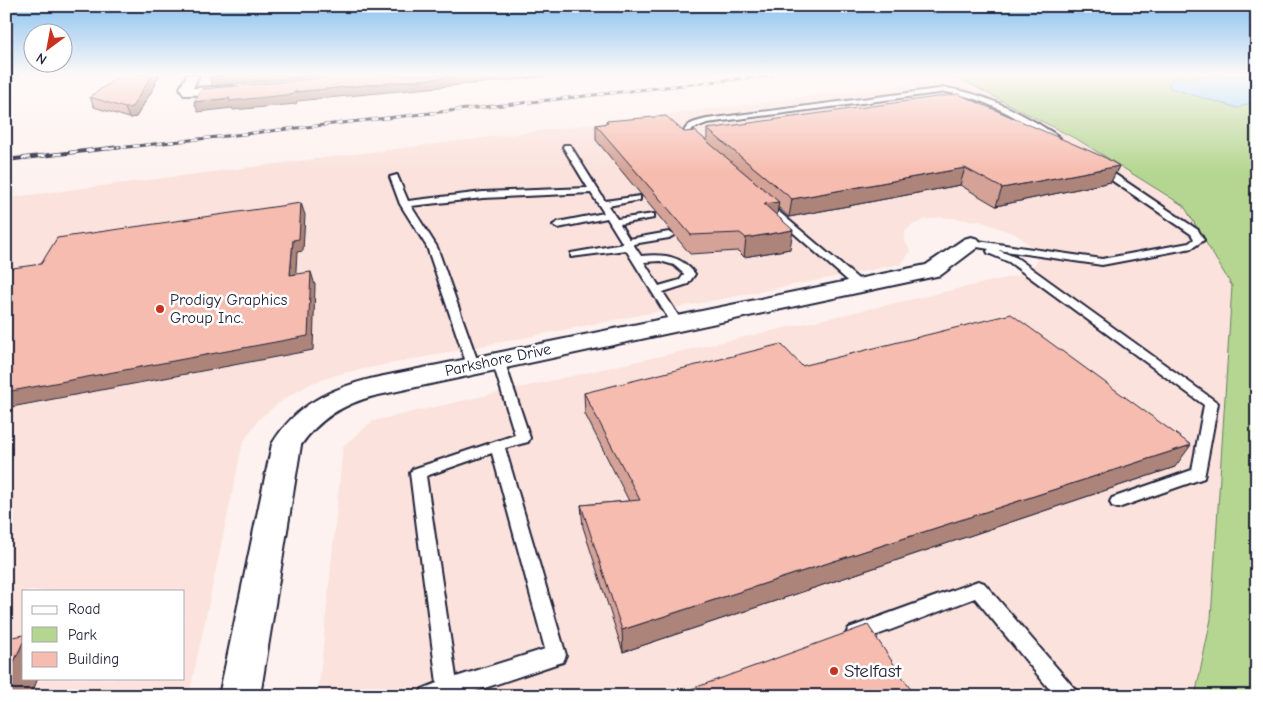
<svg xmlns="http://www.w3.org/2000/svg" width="1263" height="702" font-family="'Comic Neue',sans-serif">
	<rect width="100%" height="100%" fill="#fdf2ef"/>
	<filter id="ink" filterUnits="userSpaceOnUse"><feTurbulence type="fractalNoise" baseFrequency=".02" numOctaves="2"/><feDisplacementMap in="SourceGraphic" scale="10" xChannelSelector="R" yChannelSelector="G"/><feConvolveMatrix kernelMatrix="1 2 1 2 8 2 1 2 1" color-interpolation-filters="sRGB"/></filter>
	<g filter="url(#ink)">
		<path fill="#fbe2dc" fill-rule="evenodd" d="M 958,78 L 1080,141 L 1184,206 L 1232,286 L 1211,619 L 1195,696 L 318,696 L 343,446 L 373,421 L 1019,275 L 1036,264 L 1036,255 L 1030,245 L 1017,235 L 980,221 L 940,217 L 924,220 L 912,225 L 905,232 L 904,241 L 911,251 L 901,264 L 343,373 L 312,383 L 284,399 L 259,419 L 243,442 L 189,696 L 6,696 L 6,198 ZM 24,591 L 184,591 L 184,678 L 24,678 Z"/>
		<path fill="#b4d690" stroke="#6b7c66" d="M 979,75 L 1257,75 L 1257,696 L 1195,696 L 1211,619 L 1232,286 L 1184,206 L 1080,141 L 958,78 Z"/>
		<path fill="#9cd6fc" stroke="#6b8eaf" d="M 1209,75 L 1257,75 L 1257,100 L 1238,108 L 1169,88 L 1169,83 L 1173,79 L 1192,79 Z"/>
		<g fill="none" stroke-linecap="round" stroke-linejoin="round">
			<g stroke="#22223b" stroke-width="4">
				<path id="lane" d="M 946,88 C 979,93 1008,106 1037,123 C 1044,128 1053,132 1060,138 L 1053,140 C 1019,119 986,98 946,92 L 707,123 L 692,129 L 691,134 L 702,144 L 698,146 L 683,134 C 687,122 696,122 707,119 Z
					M 564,145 L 570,145 L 605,201 L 640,196 L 640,200 L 608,206 L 617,219 L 654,214 L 654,218 L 620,224 L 629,239 L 669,232 L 674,235 L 669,238 L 633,244 L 641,256 C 663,254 681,255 695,274 L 688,284 L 663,292 L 683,323 L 681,326 L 673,326 L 626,250 L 571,257 L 571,253 L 623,244 L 607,218 L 558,228 L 553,225 L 558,222 L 604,213 L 591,193 L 483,198 L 411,206 L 437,247 L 479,365 L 473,369 L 468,368 L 427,247 L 400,204 L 390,177 L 397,175 L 408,201 L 483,192 L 588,188 L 563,147 ZM 660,261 L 674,265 L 684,274 L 680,280 L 659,286 L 644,262 Z
					M 1098,167 L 1104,167 L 1198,230 L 1204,240 L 1192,248 L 1102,265 L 998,250 L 1017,258 L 1218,403 L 1204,478 L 1118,508 L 1112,506 L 1110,502 L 1112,498 L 1192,470 L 1204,405 L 1009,262 L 988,253 L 987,251 L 989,249 L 971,246 L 966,243 L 971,240 L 1102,259 L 1189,243 L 1194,239 L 1191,234 L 1098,171 Z
					M 765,200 L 863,283 L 864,285 L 863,287 L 855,287 L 762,205 L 762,201 Z
					M 498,356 L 504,360 L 530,438 L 528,442 L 505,448 L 566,655 L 563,662 L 556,664 L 461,696 L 419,696 L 422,689 L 437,683 L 410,473 L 413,469 L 515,435 L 492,360 ZM 492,453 L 545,649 L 456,677 L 426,476 Z
					M 978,581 L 984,583 L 1075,689 L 1078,696 L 1055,696 L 975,598 L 856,643 L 849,640 L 846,634 L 849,628 Z"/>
			</g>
			<g stroke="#22223b" stroke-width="4">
				<path id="street" d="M 187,75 L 199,75 L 193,88 L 233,86 L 239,90 L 233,94 L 184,95 L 180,88 Z
					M 971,237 L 978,239 L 981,243 L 978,247 L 941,275 L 374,396 C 343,404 319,419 301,445 L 260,696 L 219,696 L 272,444 C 296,404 330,389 374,378 L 926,265 L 964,239 Z"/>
			</g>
			<g stroke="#22223b" stroke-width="3">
				<path id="secondary" d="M 6,75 L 18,75 L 6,82 Z"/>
			</g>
			<use href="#lane" fill="#fff" fill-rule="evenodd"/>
			<use href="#street" fill="#fff" fill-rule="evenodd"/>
			<use href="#secondary" fill="#fff" fill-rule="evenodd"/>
			<g stroke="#22223b" stroke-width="3">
				<path id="rail-far1" d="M 109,149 L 772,75"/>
			</g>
			<g stroke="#22223b" stroke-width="4">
				<path id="rail" d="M 6,160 L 120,147"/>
			</g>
			<use href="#rail-far1" stroke="#fff" stroke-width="2" stroke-dasharray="6" stroke-linecap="butt"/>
			<use href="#rail" stroke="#fff" stroke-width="2.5" stroke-dasharray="8" stroke-linecap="butt"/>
		</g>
		<path fill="#d4a296" stroke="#22223b" d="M 121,75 L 160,75 L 155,82 L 156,84 L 136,117 L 129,118 L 94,107 L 90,97 Z
			M 606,121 L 684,132 L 707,141 L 707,129 L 1119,166 L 1111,182 L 996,206 L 960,185 L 789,217 L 778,207 L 777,216 L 790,249 L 744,257 L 738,251 L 690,254 L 596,140 L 596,125 L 606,124 Z
			M 802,366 L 1175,467 L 623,652 L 583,527 L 581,505 L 629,501 L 585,414 L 584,393 Z"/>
		<path fill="#ac847a" stroke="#22223b" d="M 149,75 L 160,75 L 155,82 L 156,84 L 136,117 L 129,118 L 125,108 Z
			M 226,75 L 328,75 L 213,86 L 209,77 Z
			M 469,75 L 562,75 L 297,101 L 296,104 L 233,110 L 232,108 L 198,112 L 194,102 Z
			M 1119,166 L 1111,182 L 996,206 L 1002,188 Z
			M 965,168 L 960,185 L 789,217 L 792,199 Z
			M 779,202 L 776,219 L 764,204 Z
			M 301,203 L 305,215 L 303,251 L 297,252 L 295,288 L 290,275 L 293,240 Z
			M 793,230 L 790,249 L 744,257 L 746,238 Z
			M 311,272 L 315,285 L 313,350 L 6,408 L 6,392 Z
			M 1191,445 L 1175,467 L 623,652 L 622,630 Z
			M 24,640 L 24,678 L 38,678 L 31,696 L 6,696 L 6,679 Z"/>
		<path fill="#f6bcaf" stroke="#22223b" d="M 121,75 L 152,75 L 132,107 L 125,108 L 90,97 Z
			M 210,75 L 226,75 L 209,77 Z
			M 354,75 L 469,75 L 294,92 L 294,94 L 229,101 L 230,98 L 194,102 L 202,89 Z
			M 958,94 L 1106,158 L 1119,166 L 1002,188 L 965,168 L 792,199 L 707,129 Z
			M 666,116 L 684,132 L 695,131 L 779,202 L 764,204 L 793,230 L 746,238 L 740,233 L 691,235 L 596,125 L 608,123 L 606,121 Z
			M 301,203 L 299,239 L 293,240 L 290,275 L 311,272 L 308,336 L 6,392 L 6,269 L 41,264 L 57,238 Z
			M 1011,314 L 1191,445 L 622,630 L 581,505 L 640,500 L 584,393 L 781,344 L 802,366 Z
			M 868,625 L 915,696 L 672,696 Z
			M 24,635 L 24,640 L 6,679 L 6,638 Z"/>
	</g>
	<linearGradient id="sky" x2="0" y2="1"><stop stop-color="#89c2f0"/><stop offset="0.43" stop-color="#fef9f8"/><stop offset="1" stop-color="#fef9f8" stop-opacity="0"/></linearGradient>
	<rect width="1263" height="173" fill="url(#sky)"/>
	<g fill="#c8321e" stroke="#fff" stroke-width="2">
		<circle cx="160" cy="309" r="5"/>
		<circle cx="834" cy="671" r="5"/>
	</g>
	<g text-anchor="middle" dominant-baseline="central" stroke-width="5" stroke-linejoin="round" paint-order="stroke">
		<g font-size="16" fill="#22223b" stroke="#fff" text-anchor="start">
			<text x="170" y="300">Prodigy Graphics<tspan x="170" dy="18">Group Inc.</tspan></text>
		</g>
		<g font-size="16" fill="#22223b" stroke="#fff">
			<text transform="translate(498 360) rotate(-12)">Parkshore Drive</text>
		</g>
		<g font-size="19" fill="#22223b" stroke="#fff" text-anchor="start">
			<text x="844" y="671">Stelfast</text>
		</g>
	</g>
	<rect width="1263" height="702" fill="none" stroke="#fff" stroke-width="25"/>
	<rect x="12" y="12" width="1238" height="677" fill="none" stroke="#22223b" stroke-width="2" filter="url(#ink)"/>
	<rect x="22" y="590" width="162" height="90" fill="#ffffff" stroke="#a7a7b1"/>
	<rect x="32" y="606" width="25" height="8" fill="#ffffff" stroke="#a7a7b1"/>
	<text x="68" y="614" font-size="15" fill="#22223b">Road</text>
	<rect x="32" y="627" width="25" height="15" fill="#b4d690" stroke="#a7a7b1"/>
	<text x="68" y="640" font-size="15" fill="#22223b">Park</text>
	<rect x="32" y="652" width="25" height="15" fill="#f6bcaf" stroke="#a7a7b1"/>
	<text x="68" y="664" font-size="15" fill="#22223b">Building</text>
	<g transform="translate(48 48) rotate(212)"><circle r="24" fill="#ffffff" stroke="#a7a7b1"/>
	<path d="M0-4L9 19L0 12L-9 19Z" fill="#c8321e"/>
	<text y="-8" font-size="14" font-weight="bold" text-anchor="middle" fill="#22223b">N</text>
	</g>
</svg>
